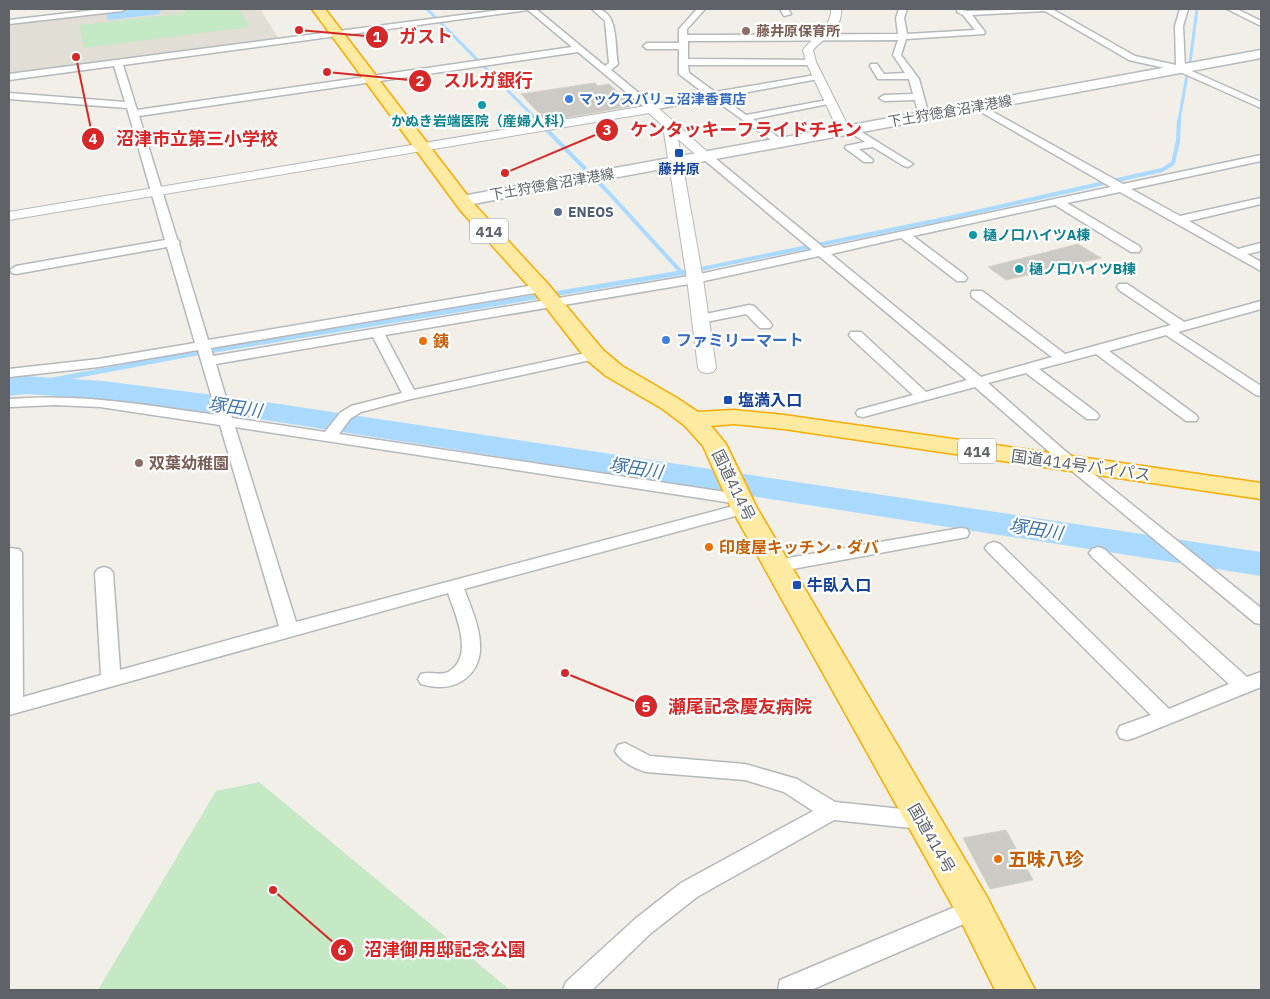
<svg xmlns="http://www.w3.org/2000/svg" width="1270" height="999" font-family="'IBM Plex Sans','Noto Sans JP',sans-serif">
	<rect width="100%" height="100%" fill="#f1efe8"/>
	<path fill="#e1ded6" d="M 136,9 L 260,9 L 279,39 L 9,75 L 9,24 Z"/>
	<path fill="#c5e8c5" d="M 185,9 L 239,9 L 249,27 L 84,48 L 79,25 L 186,13 Z
		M 259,782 L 510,990 L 98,990 L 216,791 Z"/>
	<path fill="#aadaff" d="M 139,9 L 173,9 L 159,11 L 160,14 L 108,20 L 106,13 Z"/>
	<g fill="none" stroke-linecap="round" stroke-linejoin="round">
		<path stroke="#aadaff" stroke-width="3" d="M 427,9 L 538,121
			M 1190,62 L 1197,9
			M 1179,121 L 1187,75"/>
		<path stroke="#aadaff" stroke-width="4" d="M 537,120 L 609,193 L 681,272
			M 686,272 L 949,218 L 1162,170 L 1173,163 L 1178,141 L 1179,120"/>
		<path stroke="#aadaff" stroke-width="5" d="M 680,271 L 682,273
			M 26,385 L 191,354 L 692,271"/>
		<path fill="#aadaff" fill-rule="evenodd" d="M 26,376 L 103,381 L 253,400 L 1261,552 L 1261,576 L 253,418 L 103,399 L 26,394 L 9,396 L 9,378 Z"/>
	</g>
	<path fill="#cccac5" stroke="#d6d1c6" d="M 595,83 L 598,86 L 609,84 L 633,106 L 546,121 L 521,94 Z
		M 1078,244 L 1101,258 L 1006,280 L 988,267 Z
		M 1006,830 L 1033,880 L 990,889 L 963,838 Z"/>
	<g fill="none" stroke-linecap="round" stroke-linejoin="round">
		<g stroke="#b5b8bc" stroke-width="3">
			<path id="minor" d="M 103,9 L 126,9 L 122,11 L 9,24 L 9,20 Z
				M 508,9 L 536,9 L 605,66 L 609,63 L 605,21 L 592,9 C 620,7 614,45 618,64 L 611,70 L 652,104 L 705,94 L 679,74 L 679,49 L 647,49 L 643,46 L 647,43 L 679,43 L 679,29 L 697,9 L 705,9 L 687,29 L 687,35 L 898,34 L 896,18 L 899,9 L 907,9 L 904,18 L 907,34 L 975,30 L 963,15 L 957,12 L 957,9 L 967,11 L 1052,9 L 1135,56 L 1176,65 L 1175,26 L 1180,9 L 1188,9 L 1183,26 L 1185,68 L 1261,102 L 1261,108 L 1178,71 L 1129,60 L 1045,11 L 972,15 L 985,32 L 984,34 L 906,39 L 901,55 L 919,79 L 929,116 L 924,119 L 919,116 L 915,100 L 884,101 L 879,98 L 884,95 L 913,94 L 909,79 L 878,79 L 870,66 L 871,64 L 877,64 L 884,74 L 905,73 L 893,55 L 898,40 L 688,41 L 688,59 L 814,60 L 815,62 L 811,65 L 688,65 L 689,73 L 715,92 L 821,74 L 821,78 L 818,79 L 721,97 L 746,115 L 833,99 L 833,103 L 753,119 L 782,140 L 783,142 L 778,145 L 712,98 L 657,109 L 652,112 L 649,111 L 578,52 L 139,116 L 177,239 L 180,242 L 179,244 L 208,340 L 541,284 L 547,288 L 541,292 L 211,348 L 213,356 L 695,275 L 812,250 L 702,158 L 701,156 L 706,153 L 710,154 L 824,248 L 1111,187 L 974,108 L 974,104 L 977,103 L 1123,184 L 1261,155 L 1261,161 L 1131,189 L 1180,216 L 1261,198 L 1261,204 L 1189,221 L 1238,249 L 1261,243 L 1261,251 L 1247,254 L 1261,262 L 1261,271 L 1120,192 L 1067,203 L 1139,246 L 1141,249 L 1139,252 L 1131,252 L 1055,205 L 913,236 L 965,275 L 967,278 L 965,281 L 957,281 L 901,238 L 831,254 L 981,377 L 1052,357 L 972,297 L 971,294 L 972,291 L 982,291 L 1065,354 L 1171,325 L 1119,290 L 1117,287 L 1119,284 L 1127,284 L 1184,322 L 1261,301 L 1261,309 L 1178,332 L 1261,386 L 1261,396 L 1256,395 L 1166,335 L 1109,351 L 1196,415 L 1198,418 L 1196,421 L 1186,421 L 1096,354 L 1039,369 L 1097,413 L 1099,416 L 1097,419 L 1087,419 L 1026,373 L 988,383 L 1064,450 L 1261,608 L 1261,624 L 1255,623 L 1054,456 L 975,387 L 863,417 L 858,416 L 856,413 L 858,410 L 913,395 L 851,338 L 849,335 L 851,332 L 861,332 L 926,392 L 967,380 L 819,256 L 695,283 L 385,335 L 414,390 L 595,351 L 602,355 L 595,359 L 411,399 L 361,412 L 350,419 L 339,434 L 739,494 L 745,495 L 747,499 L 744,503 L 750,504 L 752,508 L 750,512 L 464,589 C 475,617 495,660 462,681 C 449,689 435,688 421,684 L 418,679 L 421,674 C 430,671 439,676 448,672 C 475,657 456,616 448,593 L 9,715 L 9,548 L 19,549 L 22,553 L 23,697 L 101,675 L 95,573 L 98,569 L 104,567 L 110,569 L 113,573 L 120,670 L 279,626 L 220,425 L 100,407 L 55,405 L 9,407 L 9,399 C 81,393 146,405 217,415 L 198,350 L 99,367 L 9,377 L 9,369 L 99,359 L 195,343 L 167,247 L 16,274 L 12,273 L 10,270 L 16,266 L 165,240 L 127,108 L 9,99 L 9,93 L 125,102 L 114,66 L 9,80 L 9,74 ZM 528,10 L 572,47 L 137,110 L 123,65 ZM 373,337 L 402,393 L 351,406 L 340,413 L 325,432 L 232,418 L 216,364 ZM 235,427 L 739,504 L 741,504 L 296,622 Z
				M 780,9 L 788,9 L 791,14 L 784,16 Z
				M 1227,9 L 1237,9 L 1261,21 L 1261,26 Z
				M 852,126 L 913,164 L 908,167 L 904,166 L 873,147 L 859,149 L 873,160 L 872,162 L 864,162 L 845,148 L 846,146 L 865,142 L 848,131 L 847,129 Z
				M 749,305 L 754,306 L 770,322 L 772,325 L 770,328 L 760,328 L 746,314 L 701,323 L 694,319 L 696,316 Z
				M 961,528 L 967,529 L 969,533 L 967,537 L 776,572 L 770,570 L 767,566 L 770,562 L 776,560 Z
				M 994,542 L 1000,544 L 1169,709 L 1229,684 L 1092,557 L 1089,553 L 1092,549 L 1098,547 L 1104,549 L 1247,677 L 1261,672 L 1261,687 L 1134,738 L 1127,740 L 1120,738 L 1117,732 L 1120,726 L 1151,715 L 988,552 L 985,548 L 988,544 Z
				M 625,743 L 650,756 L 745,764 L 797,779 L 835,802 L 921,811 L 929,814 L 932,820 L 929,826 L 921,829 L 834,820 L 697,897 L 651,933 L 592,990 L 563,990 L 566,982 L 635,919 L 681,883 L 813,811 L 784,792 L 745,780 L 646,772 C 635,769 620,761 615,751 L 618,745 Z
				M 974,899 L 982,902 L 986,909 L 982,916 L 811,990 L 778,990 L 780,980 Z"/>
		</g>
		<g stroke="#b5b8bc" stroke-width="2">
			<path id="tertiary" d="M 831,9 L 841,9 C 843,28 825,37 813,50 L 816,62 L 850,130 L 844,134 L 838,130 L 806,62 L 803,50 C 813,36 832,28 831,9 Z
				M 652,105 L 656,106 L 712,156 L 706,160 L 701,159 L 678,139 L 703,279 L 716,368 L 713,372 L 707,373 L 701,372 L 698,368 L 687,279 L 663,126 L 649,113 L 9,220 L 9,212 Z"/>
		</g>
		<g stroke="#b6babf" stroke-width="3">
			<path id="secondary" d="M 1261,50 L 1261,58 L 462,206 L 456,204 L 454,201 L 456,198 L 462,196 Z"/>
		</g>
		<g stroke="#f9ab00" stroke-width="3">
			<path id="trunk" d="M 312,9 L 325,9 L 473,203 L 548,284 L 603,350 L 622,366 L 677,398 L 698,412 L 734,410 L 784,415 L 1261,483 L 1261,499 L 784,429 L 734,424 L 711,426 L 726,444 L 757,508 L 987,897 L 1035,990 L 995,990 L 961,921 L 731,508 L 703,446 L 684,425 L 661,408 L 606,376 L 587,360 L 534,292 L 461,211 Z"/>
		</g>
		<use href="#minor" fill="#fff" fill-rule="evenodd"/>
		<use href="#tertiary" fill="#fff" fill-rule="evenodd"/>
		<use href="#secondary" fill="#fff" fill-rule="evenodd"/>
		<use href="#trunk" fill="#feeaa1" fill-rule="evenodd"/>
	</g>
	<g fill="#8d6e63" stroke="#fff" stroke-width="2">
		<circle cx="746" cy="31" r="5"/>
		<circle cx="139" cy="463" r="5"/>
	</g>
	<g fill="#3f7fe0" stroke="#fff" stroke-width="2">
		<circle cx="569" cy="99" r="5"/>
		<circle cx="666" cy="340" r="5"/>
	</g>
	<g fill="#0f9aa8" stroke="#fff" stroke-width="2">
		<circle cx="482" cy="105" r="5"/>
		<circle cx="973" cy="235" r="5"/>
		<circle cx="1019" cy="269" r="5"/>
	</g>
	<g fill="#1a4fb4" stroke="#fff" stroke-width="2">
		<rect x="674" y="148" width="10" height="10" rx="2.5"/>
		<rect x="723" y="395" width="10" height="10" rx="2.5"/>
		<rect x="792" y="580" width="10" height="10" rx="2.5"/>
	</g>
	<circle fill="#5c6f8a" stroke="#fff" stroke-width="2" cx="558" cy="212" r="5"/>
	<g fill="#e8710a" stroke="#fff" stroke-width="2">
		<circle cx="423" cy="341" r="5"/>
		<circle cx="709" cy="547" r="5"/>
		<circle cx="998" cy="859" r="5"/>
	</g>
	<g text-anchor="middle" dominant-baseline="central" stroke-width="4.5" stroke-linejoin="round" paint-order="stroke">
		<g font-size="14" font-weight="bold" fill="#785e54" stroke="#fff" text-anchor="start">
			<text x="756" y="31">藤井原保育所</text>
		</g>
		<g font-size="14" font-weight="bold" fill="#366cbe" stroke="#fff" text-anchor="start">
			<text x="579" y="99">マックスバリュ沼津香貫店</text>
		</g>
		<g font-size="14" fill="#5f6368" stroke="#fff">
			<text transform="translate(950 111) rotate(-10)">下土狩徳倉沼津港線</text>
			<text transform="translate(552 184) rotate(-10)">下土狩徳倉沼津港線</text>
		</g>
		<g font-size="14" font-weight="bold" fill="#0d838f" stroke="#fff" text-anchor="start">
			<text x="482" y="121" text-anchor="middle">かぬき岩端医院（産婦人科）</text>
			<text x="983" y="235">樋ノ口ハイツA棟</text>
			<text x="1029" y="269">樋ノ口ハイツB棟</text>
		</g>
		<g font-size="14" font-weight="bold" fill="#164399" stroke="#fff">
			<text x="679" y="169">藤井原</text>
		</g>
		<g font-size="14" font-weight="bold" fill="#4e5e75" stroke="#fff" text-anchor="start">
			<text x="568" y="212">ENEOS</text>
		</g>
		<g fill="#fff" stroke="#8f9295" stroke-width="1">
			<rect x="470" y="218.5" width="38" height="25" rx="4"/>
			<rect x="958" y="438.5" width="38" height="25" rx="4"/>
		</g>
		<g font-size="15" font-weight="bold" fill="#5f6368">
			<text x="489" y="231">414</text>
			<text x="977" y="451">414</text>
		</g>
		<g font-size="16" font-weight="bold" fill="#366cbe" stroke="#fff" text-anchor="start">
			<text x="676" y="340">ファミリーマート</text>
		</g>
		<g font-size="16" font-weight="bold" fill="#c56008" stroke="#fff" text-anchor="start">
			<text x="433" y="341">銕</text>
			<text x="719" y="547">印度屋キッチン・ダバ</text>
		</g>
		<g font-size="16" font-weight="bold" fill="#164399" stroke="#fff" text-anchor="start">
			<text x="738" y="400">塩満入口</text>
			<text x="807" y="585">牛臥入口</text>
		</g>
		<g font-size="16" font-weight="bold" fill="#785e54" stroke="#fff" text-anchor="start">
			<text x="149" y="463">双葉幼稚園</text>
		</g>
		<g font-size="16" fill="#5f6368" stroke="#fff">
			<text transform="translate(1081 465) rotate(8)">国道414号バイパス</text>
			<text transform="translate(734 485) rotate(64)">国道414号</text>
			<text transform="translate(932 838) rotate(60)">国道414号</text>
		</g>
		<g font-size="18" font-style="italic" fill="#4174aa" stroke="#fff">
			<text transform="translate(235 407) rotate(8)">塚田川</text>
			<text transform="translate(636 468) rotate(9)">塚田川</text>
			<text transform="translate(1036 529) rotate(9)">塚田川</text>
		</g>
		<g font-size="19" font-weight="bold" fill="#c56008" stroke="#fff" text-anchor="start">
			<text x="1008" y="859">五味八珍</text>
		</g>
	</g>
	<path fill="none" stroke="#d62828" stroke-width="2" d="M299 30L377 37M327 72L420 81M505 173L607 130M76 57L93 139M565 673L646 706M273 890L342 950"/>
	<g fill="#d62828" stroke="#fff" stroke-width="2">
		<circle cx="299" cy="30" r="5"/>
		<circle cx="327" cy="72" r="5"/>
		<circle cx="505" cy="173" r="5"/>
		<circle cx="76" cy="57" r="5"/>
		<circle cx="565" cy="673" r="5"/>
		<circle cx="273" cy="890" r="5"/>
		<circle cx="377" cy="37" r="12"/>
		<circle cx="420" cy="81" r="12"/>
		<circle cx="607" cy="130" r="12"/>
		<circle cx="93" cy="139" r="12"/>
		<circle cx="646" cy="706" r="12"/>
		<circle cx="342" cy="950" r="12"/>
	</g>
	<g font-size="15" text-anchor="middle" font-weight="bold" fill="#fff">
		<text x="377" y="42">1</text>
		<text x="420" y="86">2</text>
		<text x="607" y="135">3</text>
		<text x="93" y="144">4</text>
		<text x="646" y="712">5</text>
		<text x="342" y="955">6</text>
	</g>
	<g font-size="18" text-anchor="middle" font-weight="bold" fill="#d62828" stroke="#fff" stroke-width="4.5" stroke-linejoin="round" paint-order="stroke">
		<text x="426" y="43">ガスト</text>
		<text x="488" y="87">スルガ銀行</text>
		<text x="746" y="136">ケンタッキーフライドチキン</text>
		<text x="197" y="145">沼津市立第三小学校</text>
		<text x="740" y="713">瀬尾記念慶友病院</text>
		<text x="445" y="956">沼津御用邸記念公園</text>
	</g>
	<rect width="1270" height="999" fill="none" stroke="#5f6368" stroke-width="20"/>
</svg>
